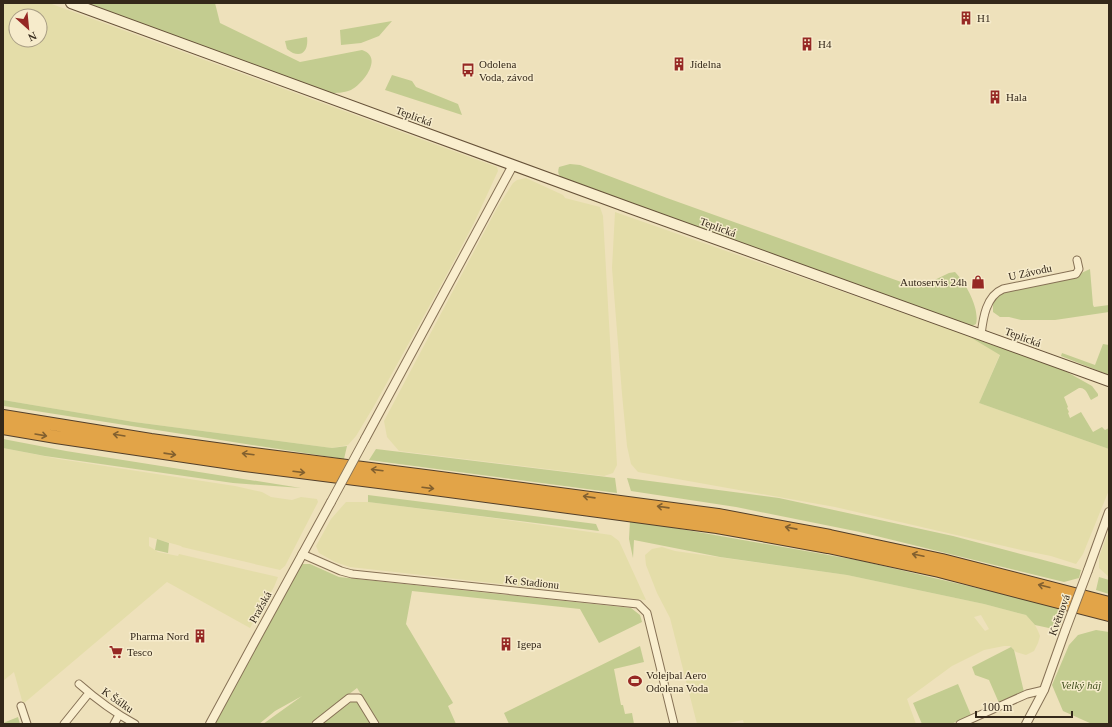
<svg xmlns="http://www.w3.org/2000/svg" width="1112" height="727" font-family="'Times New Roman',serif">
	<rect width="100%" height="100%" fill="#eee1bb"/>
	<path fill="#e4dda9" fill-rule="evenodd" d="M 3,3 L 49,3 L 497,167 L 498,171 L 474,223 L 446,276 L 374,406 L 356,436 L 348,445 L 332,448 L 134,422 L 3,400 ZM 16,16 L 40,16 L 40,40 L 16,40 Z
		M 526,178 L 563,195 L 565,198 L 600,207 L 603,216 L 617,465 L 613,473 L 604,476 L 399,451 L 387,437 L 384,421 L 497,208 L 513,183 L 517,180 Z
		M 615,212 L 969,336 L 1000,354 L 979,403 L 1109,449 L 1109,490 L 1083,554 L 1076,564 L 1051,556 L 1021,550 L 835,507 L 638,472 L 631,464 L 627,446 L 622,394 L 612,268 Z
		M 3,448 L 59,459 L 235,486 L 262,492 L 271,497 L 292,500 L 301,497 L 317,499 L 318,502 L 285,566 L 280,570 L 182,547 L 181,546 L 149,537 L 149,546 L 158,552 L 178,556 L 179,554 L 278,577 L 274,587 L 250,628 L 167,582 L 23,704 L 14,672 L 3,681 Z
		M 346,502 L 368,502 L 492,518 L 611,535 L 619,541 L 646,600 L 615,597 L 350,567 L 335,562 L 319,553 L 316,546 L 331,519 Z
		M 1109,530 L 1109,577 L 1099,568 L 1099,557 Z
		M 662,547 L 675,551 L 847,575 L 984,604 L 1026,615 L 1035,625 L 1038,631 L 1040,636 L 1038,643 L 1034,651 L 1026,655 L 1016,652 L 1010,646 L 1004,646 L 984,650 L 952,666 L 907,699 L 916,724 L 744,724 L 743,720 L 723,724 L 697,724 L 670,618 L 657,593 L 646,565 L 645,555 L 652,549 ZM 981,615 L 989,629 L 985,631 L 974,617 Z"/>
	<path fill="#c3cc90" d="M 83,3 L 215,3 L 220,23 L 300,62 L 362,50 C 384,57 363,84 351,90 C 343,93 337,93 329,93 Z
		M 392,21 L 379,36 L 361,43 L 341,45 L 340,30 Z
		M 307,37 C 309,52 300,60 287,49 L 285,41 Z
		M 392,75 L 412,81 L 416,87 L 458,104 L 462,115 L 385,90 Z
		M 570,164 L 580,165 L 667,198 L 918,288 L 949,273 L 955,272 C 966,283 980,309 976,324 L 972,326 L 965,325 L 564,180 C 559,175 557,174 559,167 Z
		M 1090,269 L 1093,305 L 1094,307 L 1109,305 L 1109,312 L 1055,320 L 1021,320 L 1009,317 L 1000,317 L 993,312 L 993,303 L 999,293 L 1077,275 Z
		M 970,337 L 1044,363 L 1067,372 L 1092,386 L 1098,394 L 1098,396 L 1091,400 C 1088,395 1086,387 1079,388 L 1064,397 L 1068,407 L 1067,408 L 1069,412 L 1068,413 L 1070,418 L 1081,412 L 1093,432 L 1102,427 L 1105,430 L 1109,428 L 1109,449 L 979,403 L 1000,355 Z
		M 1103,344 L 1109,345 L 1109,375 L 1061,356 L 1062,353 L 1095,365 Z
		M 3,400 L 134,422 L 332,448 L 347,446 L 344,459 L 252,445 L 4,406 L 3,406 Z
		M 3,439 L 66,451 L 301,488 L 233,483 L 45,456 L 3,448 Z
		M 376,449 L 615,478 L 617,493 L 369,460 Z
		M 627,478 L 779,498 L 953,536 L 1081,570 L 1079,578 L 1064,582 L 860,532 L 736,507 L 631,491 Z
		M 368,495 L 596,524 L 599,531 L 368,502 Z
		M 630,520 L 862,561 L 1066,609 L 1058,630 L 1035,625 L 1026,615 L 984,604 L 847,575 L 720,557 L 634,540 L 633,558 L 629,539 Z
		M 157,539 L 169,543 L 168,553 L 155,550 Z
		M 301,564 L 310,564 L 339,577 L 631,608 L 640,615 L 642,622 L 599,643 L 580,609 L 412,591 L 406,624 L 452,701 L 453,703 L 448,706 L 456,724 L 380,724 L 357,688 L 310,724 L 263,724 L 302,696 L 275,711 L 259,724 L 213,724 Z
		M 1099,577 L 1109,580 L 1109,594 L 1096,590 Z
		M 1096,630 L 1109,632 L 1109,724 L 1092,724 L 1063,711 L 1052,685 L 1069,645 L 1078,635 Z
		M 640,646 L 644,662 L 614,669 L 621,705 L 623,705 L 625,714 L 632,713 L 634,724 L 509,724 L 504,713 Z
		M 1011,647 L 1014,650 L 1024,692 L 999,703 L 989,680 L 975,675 L 972,667 Z
		M 958,684 L 971,715 L 951,724 L 922,724 L 913,703 Z
		M 353,701 L 357,702 L 359,704 L 372,724 L 322,724 L 351,702 Z
		M 18,717 L 20,724 L 3,724 L 3,723 Z"/>
	<g fill="none" stroke-linecap="round" stroke-linejoin="round">
		<g stroke="#867155" stroke-width="9">
			<path id="minor" d="M 981,335 C 983,318 986,296 1003,289 L 1076,274 L 1079,269 L 1077,260
				M 302,554 L 341,571 L 352,574 L 638,604 L 647,613 L 674,724
				M 79,684 C 96,699 115,713 135,724
				M 21,706 L 27,724
				M 64,724 L 89,693
				M 114,724 L 119,715
				M 316,724 L 349,698 L 359,698 L 375,724
				M 960,724 L 1027,694 L 1044,690"/>
		</g>
		<g stroke="#867155" stroke-width="10">
			<path id="tertiary" d="M 365,439 L 513,165
				M 1088,570 L 1109,512
				M 210,724 L 256,639 L 331,502
				M 1026,724 L 1044,690 L 1065,631"/>
		</g>
		<g stroke="#675239" stroke-width="12">
			<path id="secondary" d="M 71,3 L 630,208 L 1109,381"/>
		</g>
		<g stroke="#533f2a" stroke-width="14">
			<path id="motorway" d="M 3,416 L 151,440 L 245,453 L 433,477 L 718,515 L 830,536 L 942,560 L 1109,603
				M 3,428 L 56,437 L 245,465 L 434,489 L 717,527 L 828,547 L 939,571 L 1109,615"/>
		</g>
		<use href="#minor" stroke="#f9eece" stroke-width="7"/>
		<use href="#tertiary" stroke="#f9eece" stroke-width="8"/>
		<use href="#secondary" stroke="#f9eece" stroke-width="10"/>
		<use href="#motorway" stroke="#e2a448" stroke-width="12"/>
		<g stroke="#867155" stroke-width="10" stroke-linecap="butt">
			<path id="tertiary-bridge" d="M 331,502 L 365,439
				M 1065,631 L 1088,570"/>
		</g>
		<use href="#tertiary-bridge" stroke="#f9eece" stroke-width="8"/>
	</g>
	<defs><path id="oneway-shaft" d="M-6 0H5M1.5-3L5.5 0L1.5 3" fill="none" stroke-width="1.6" stroke-linecap="round" stroke-linejoin="round"/></defs>
	<g stroke="#82602f">
		<use href="#oneway-shaft" transform="translate(41 435) rotate(10)"/>
		<use href="#oneway-shaft" transform="translate(119 435) rotate(-171)"/>
		<use href="#oneway-shaft" transform="translate(170 454) rotate(8)"/>
		<use href="#oneway-shaft" transform="translate(248 454) rotate(-173)"/>
		<use href="#oneway-shaft" transform="translate(377 470) rotate(-173)"/>
		<use href="#oneway-shaft" transform="translate(299 472) rotate(7)"/>
		<use href="#oneway-shaft" transform="translate(428 488) rotate(7)"/>
		<use href="#oneway-shaft" transform="translate(589 497) rotate(-172)"/>
		<use href="#oneway-shaft" transform="translate(663 507) rotate(-172)"/>
		<use href="#oneway-shaft" transform="translate(791 528) rotate(-169)"/>
		<use href="#oneway-shaft" transform="translate(918 555) rotate(-168)"/>
		<use href="#oneway-shaft" transform="translate(1044 586) rotate(-166)"/>
	</g>
	<defs>
		<g id="building-bare" transform="scale(1.08)"><path d="M-4-6H4V6H1V3H-1V6H-4ZM-2.5-4.3h1.7v1.8h-1.7ZM.8-4.3h1.7v1.8H.8ZM-2.5-1h1.7V.8h-1.7ZM.8-1h1.7V.8H.8Z" fill="#962824" stroke="#f6ebcb" stroke-width="2.5" paint-order="stroke"/></g>
		<g id="bus-bare" transform="scale(1.08)"><path d="M-5-6H5V4H4V6H2V4H-2V6H-4V4H-5ZM-3.5-4V0h7V-4ZM-3.5 1.2v1.5H-2V1.2ZM2 1.2v1.5H3.5V1.2Z" fill="#962824" stroke="#f6ebcb" stroke-width="2.5" paint-order="stroke"/></g>
		<g id="shop-bare" transform="scale(1.08)"><path d="M-5-2.5h2.3a2.7 3.5 0 0 1 5.4 0H5L5.5 6h-11ZM-1.5-2.5h3a1.5 2.3 0 0 0-3 0Z" fill="#962824" stroke="#f6ebcb" stroke-width="2.5" paint-order="stroke"/></g>
		<g id="supermarket-bare" transform="scale(1.08)"><path d="M-6-5.5h2.5l.6 2H6L4.5 2H-2.5L-4.4-4H-6ZM-1.5 3.2a1.3 1.3 0 1 0 .1 0ZM3 3.2a1.3 1.3 0 1 0 .1 0Z" fill="#962824" stroke="#f6ebcb" stroke-width="2.5" paint-order="stroke"/></g>
		<g id="stadium-bare" transform="scale(1.08)"><path d="M0-5a6.5 5 0 1 0 0 10a6.5 5 0 1 0 0-10ZM-3.5-1.8h7v3.6h-7Z" fill="#962824" stroke="#f6ebcb" stroke-width="2.5" paint-order="stroke"/></g>
	</defs>
	<g fill-rule="evenodd">
		<use href="#building-bare" x="966" y="18"/>
		<use href="#building-bare" x="807" y="44"/>
		<use href="#building-bare" x="679" y="64"/>
		<use href="#bus-bare" x="468" y="70"/>
		<use href="#building-bare" x="995" y="97"/>
		<use href="#shop-bare" x="978" y="282"/>
		<use href="#building-bare" x="200" y="636"/>
		<use href="#building-bare" x="506" y="644"/>
		<use href="#supermarket-bare" x="116" y="652"/>
		<use href="#stadium-bare" x="635" y="681"/>
	</g>
	<g text-anchor="middle" dominant-baseline="central" stroke-width="3" stroke-linejoin="round" paint-order="stroke">
		<g font-size="11" fill="#34281a" stroke="#f6ebcb" text-anchor="start">
			<text x="977" y="18">H1</text>
			<text x="818" y="44">H4</text>
			<text x="479" y="64">Odolena<tspan x="479" dy="13">Voda, závod</tspan></text>
			<text x="690" y="64">Jídelna</text>
			<text x="1006" y="97">Hala</text>
			<text x="967" y="282" text-anchor="end">Autoservis 24h</text>
			<text x="189" y="636" text-anchor="end">Pharma Nord</text>
			<text x="517" y="644">Igepa</text>
			<text x="127" y="652">Tesco</text>
			<text x="646" y="675">Volejbal Aero<tspan x="646" dy="13">Odolena Voda</tspan></text>
		</g>
		<g font-size="11" fill="#34281a" stroke="#f6ebcb">
			<text transform="translate(414 116) rotate(20)">Teplická</text>
			<text transform="translate(718 227) rotate(20)">Teplická</text>
			<text transform="translate(1030 272) rotate(-12)">U Závodu</text>
			<text transform="translate(1023 337) rotate(20)">Teplická</text>
			<text transform="translate(532 582) rotate(6)">Ke Stadionu</text>
			<text transform="translate(260 607) rotate(-61)">Pražská</text>
			<text transform="translate(1059 615) rotate(-70)">Květnová</text>
			<text transform="translate(118 700) rotate(35)">K Šálku</text>
		</g>
		<g font-size="11" font-style="italic" fill="#435120" stroke="#f6ebcb">
			<text x="1081" y="685">Velký háj</text>
		</g>
	</g>
	<rect width="1112" height="727" fill="none" stroke="#34281a" stroke-width="8"/>
	<g transform="translate(28 28) rotate(153)"><circle r="19" fill="#f6ebcb" stroke="#a89d84"/>
	<path d="M0-3L7 15L0 10L-7 15Z" fill="#962824"/>
	<text y="-6" font-size="11" font-weight="bold" text-anchor="middle" fill="#34281a">N</text>
	</g>
	<path d="M976 711v6h96v-6" fill="none" stroke="#34281a" stroke-width="2"/>
	<text x="982" y="711" font-size="12" fill="#34281a" stroke="#f6ebcb" stroke-width="3" paint-order="stroke">100 m</text>
</svg>
